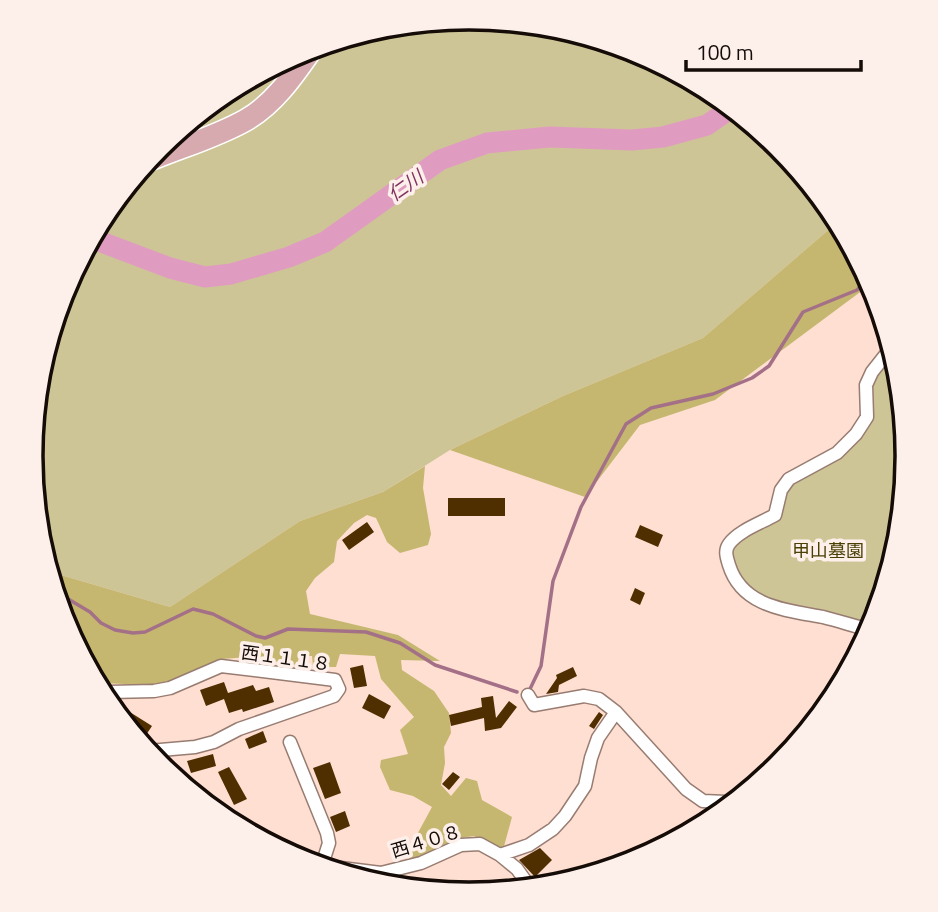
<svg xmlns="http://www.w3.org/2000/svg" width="938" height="912" font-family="'Titillium Web','Noto Sans JP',sans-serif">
	<rect width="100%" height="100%" fill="#fedfd2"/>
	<path fill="#cec596" d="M 469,18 L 637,51 L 779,146 L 833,226 L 703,338 L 563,396 L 450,450 L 383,492 L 300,521 L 170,607 L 54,573 L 31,456 L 64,288 L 159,146 L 302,51 Z
		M 888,359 L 907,456 L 874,624 L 873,626 C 833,617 721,607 732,546 L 777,519 L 786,492 L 792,482 L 860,437 L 871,385 Z"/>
	<path fill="#c5b770" d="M 833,226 L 871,284 L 715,400 L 640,425 L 585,497 L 450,450 L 563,396 L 703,338 Z
		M 425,466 L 423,488 L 431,534 L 428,545 L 400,553 L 387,542 L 376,518 L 367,515 L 354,523 L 337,541 L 334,562 L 315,578 L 306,591 L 310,614 L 398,635 L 440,661 L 401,660 L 402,670 L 434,691 L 449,713 L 451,733 L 444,747 L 445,763 L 441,785 L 451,796 L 466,778 L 477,781 L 482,800 L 512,817 L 503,850 L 474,836 L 461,838 L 414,864 L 407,853 L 432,807 L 413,796 L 390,790 L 380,767 L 381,760 L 408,754 L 400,730 L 414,717 L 381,679 L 375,656 L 340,654 L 336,667 L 313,667 L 312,656 L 299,656 L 297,665 L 249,657 L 222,659 L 167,682 L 145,685 L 103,683 L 64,623 L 54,573 L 170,607 L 300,521 L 383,492 Z"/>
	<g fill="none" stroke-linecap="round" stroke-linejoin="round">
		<path stroke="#a37088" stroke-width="3.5" d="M 58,593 L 90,612 L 101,623 L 115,630 L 133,633 L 145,632 L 193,609 L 213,614 L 256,636 L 265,638 L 288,629 L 366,632 L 400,643 L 435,665 L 517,692
			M 530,689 L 541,666 L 553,581 L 581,507 L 626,424 L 651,408 L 713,394 L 752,378 L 769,366 L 803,312 L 857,290 L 867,278"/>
		<path stroke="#e09cc0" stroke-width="21" d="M 96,240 L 170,268 L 205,277 L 231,274 L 289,257 L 325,242 L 440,160 L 487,143 L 550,137 L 632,140 L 663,137 L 707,125 L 727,111"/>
	</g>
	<path fill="#4f2f00" d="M 448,498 L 505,498 L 505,516 L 448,516 Z
		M 367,522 L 374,532 L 349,550 L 342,540 Z
		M 640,525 L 663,535 L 658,547 L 635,537 Z
		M 635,588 L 645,593 L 640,605 L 630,600 Z
		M 363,665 L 367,686 L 354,688 L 350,668 Z
		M 573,667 L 577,676 L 559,685 L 558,692 L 546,694 L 557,678 L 556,675 Z
		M 224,682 L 228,693 L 253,685 L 256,691 L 269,687 L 274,702 L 243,712 L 242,709 L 229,713 L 224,699 L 206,706 L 200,690 Z
		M 369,694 L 391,706 L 384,719 L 362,708 Z
		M 493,696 L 496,718 L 509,701 L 517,707 L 501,728 L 485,731 L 484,718 L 451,726 L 449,715 L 482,707 L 481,698 Z
		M 117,704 L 152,726 L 142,741 L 131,725 Z
		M 599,712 L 603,715 L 594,729 L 589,726 Z
		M 263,731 L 267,742 L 249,749 L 245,739 Z
		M 213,754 L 216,766 L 191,773 L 187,761 Z
		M 330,762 L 341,793 L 325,799 L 313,768 Z
		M 229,767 L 247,799 L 234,805 L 218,772 Z
		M 453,772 L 460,777 L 449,790 L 442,784 Z
		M 345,811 L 350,826 L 336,832 L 330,817 Z
		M 540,848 L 552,860 L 535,877 L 519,860 Z"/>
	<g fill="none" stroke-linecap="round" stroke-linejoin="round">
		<g stroke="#987c71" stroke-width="15">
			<path id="minor" d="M 870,630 C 854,626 839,621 823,617 C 786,610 742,607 729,565 C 727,558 724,551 729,544 C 738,531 761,523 775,515 L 781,490 L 789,479 L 837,453 L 856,434 L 867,417 L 866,385 L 872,372 L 887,353
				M 110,692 L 154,691 L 170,688 L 221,666 L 335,680 L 339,689 L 334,696 L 239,729 L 214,742 L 195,747 L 149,751
				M 528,695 L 534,705 L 584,696 L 599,699 L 616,712 L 686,789 L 703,801 L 726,802
				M 290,742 L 327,833 L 329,843 L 322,865
				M 500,855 L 517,869 L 527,883
				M 333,867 L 381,873 L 421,863 L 461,845 L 480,844 L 500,855 L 529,845 L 553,829 L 565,816 L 585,786 L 591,758 L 598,738 L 616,712"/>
		</g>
		<g stroke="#fff" stroke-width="24">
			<path id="primary" d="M 150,160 C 181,147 216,137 246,120 C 274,104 294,75 312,49"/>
		</g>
		<use href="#minor" stroke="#fff" stroke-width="12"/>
		<use href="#primary" stroke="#d6aaae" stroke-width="21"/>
	</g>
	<g text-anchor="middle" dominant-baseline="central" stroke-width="7" stroke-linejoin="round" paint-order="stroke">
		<g font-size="18" fill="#4a4005" stroke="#fdf0eb">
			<text x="828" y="550">甲山墓園</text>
		</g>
		<g font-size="18" fill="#150b07" stroke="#fdf0eb">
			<text transform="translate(286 658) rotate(8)">西１１１８</text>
			<text transform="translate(426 841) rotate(-17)">西４０８</text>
		</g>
		<g font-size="19" font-style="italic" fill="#813261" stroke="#fdf0eb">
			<text transform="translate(405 185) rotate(-35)">仁川</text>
		</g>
	</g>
	<path d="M0 0H938V912H0ZM43 456a426 426 0 1 1 852 0a426 426 0 1 1-852 0Z" fill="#fdf0eb" fill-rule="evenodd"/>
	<path fill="none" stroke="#150b07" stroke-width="3.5" d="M43 456a426 426 0 1 1 852 0a426 426 0 1 1-852 0Z"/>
	<path d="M686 60v10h175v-10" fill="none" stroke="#150b07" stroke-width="3.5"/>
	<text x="696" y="60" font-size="21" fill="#150b07" stroke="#fdf0eb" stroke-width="5" paint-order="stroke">100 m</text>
</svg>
